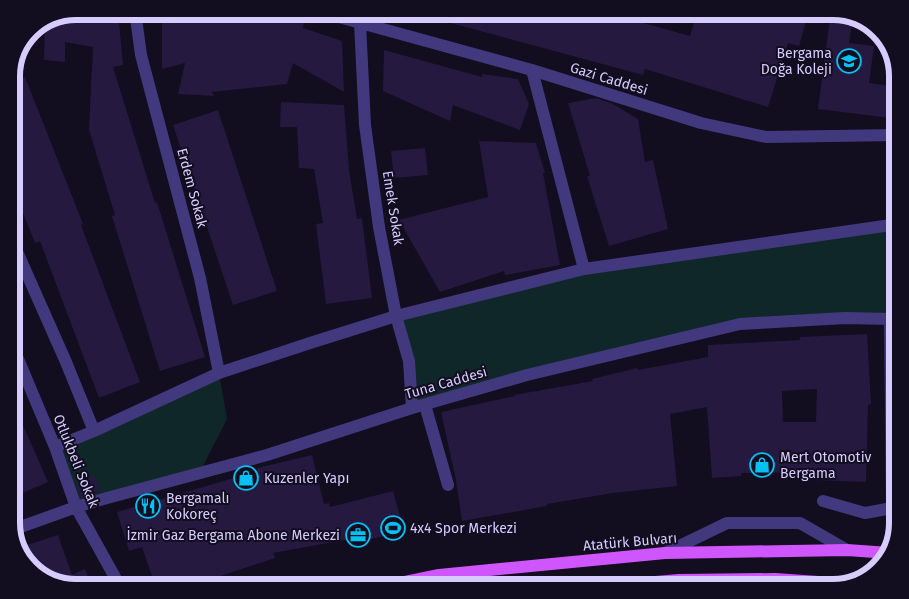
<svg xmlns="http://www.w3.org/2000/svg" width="909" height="599" font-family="'Fira Sans',sans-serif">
	<rect width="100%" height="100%" fill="#120d1f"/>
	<path fill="#102729" d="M 898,224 L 898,320 L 740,324 L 412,408 L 396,316 L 584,269 Z
		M 219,373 L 227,419 L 200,472 L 76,507 L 55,447 Z
		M 679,580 L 833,588 L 586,588 Z"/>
	<path fill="#251940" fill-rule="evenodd" d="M 76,11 L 118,11 L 123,65 L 113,67 L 155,203 L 157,202 L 205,357 L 160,371 L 112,216 L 115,215 L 89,130 L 93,47 L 65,42 L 65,62 L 44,60 L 45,24 Z
		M 162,11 L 273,11 L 305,19 L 303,28 L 342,41 L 344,92 L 293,63 L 287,84 L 212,92 L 214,96 L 178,94 L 185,63 L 162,69 Z
		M 425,11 L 601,11 L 690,36 L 697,11 L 809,11 L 799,46 L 788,43 L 768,107 L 645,69 L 643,75 L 425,16 Z
		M 830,18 L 852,21 L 849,43 L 874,46 L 869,83 L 898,87 L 898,119 L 818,109 Z
		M 384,50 L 482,77 L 482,74 L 518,79 L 529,104 L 520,130 L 453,105 L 450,121 L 383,91 Z
		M 25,77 L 83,224 L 81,225 L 140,382 L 99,398 L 40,241 L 35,243 L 11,183 L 11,83 Z
		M 596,98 L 613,104 L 638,119 L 645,162 L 653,160 L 668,229 L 609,246 L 587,176 L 590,176 L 568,103 Z
		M 281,102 L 344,105 L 349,170 L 357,219 L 362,218 L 372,298 L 326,304 L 316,224 L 323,223 L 314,169 L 299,168 L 297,127 L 280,127 Z
		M 218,110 L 277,291 L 233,305 L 173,125 Z
		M 479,141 L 536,143 L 545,173 L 543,173 L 560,265 L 505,275 L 504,271 L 440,292 L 399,220 L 488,197 Z
		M 425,148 L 428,175 L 394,178 L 391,151 Z
		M 867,334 L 871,404 L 868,405 L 866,482 L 815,480 L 815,472 L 741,473 L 741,476 L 712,478 L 707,407 L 670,414 L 677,486 L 613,493 L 547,504 L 547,506 L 462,521 L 456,480 L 441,412 L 515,396 L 514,395 L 593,381 L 592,379 L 637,368 L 638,370 L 708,357 L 708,345 L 800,340 L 800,337 ZM 817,389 L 816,422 L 783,422 L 782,391 Z
		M 11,398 L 48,482 L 11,498 Z
		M 312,455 L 324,504 L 329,503 L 330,507 L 393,491 L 404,531 L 351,544 L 350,539 L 273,553 L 275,558 L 184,588 L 156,588 L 142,547 L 129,551 L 117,512 L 258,471 L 257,468 Z
		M 95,476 L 100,491 L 81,497 L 76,483 Z
		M 58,535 L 72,575 L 85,569 L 93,588 L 76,588 L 40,577 L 20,555 L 18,548 Z"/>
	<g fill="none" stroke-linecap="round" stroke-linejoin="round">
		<path stroke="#42387e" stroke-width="12" d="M 135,11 L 141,55 L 200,278 L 219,373
			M 317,11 L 532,70 L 701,123 L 766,137 L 898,135
			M 364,11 L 360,23 L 365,125 L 379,227 L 396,316 L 409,361 L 412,408
			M 532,70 L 584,269
			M 11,238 L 66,362 L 94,431
			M 11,342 L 55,447 L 76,507 L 121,588
			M 425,405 L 448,485
			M 55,447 L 94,431 L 219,373 L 310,343 L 396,316 L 584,269 L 898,224
			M 823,501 L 865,513 L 892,508 L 890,319 L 897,317
			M 12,530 L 76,507 L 107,498 L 267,455 L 412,408 L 527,375 L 740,324 L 845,318 L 890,319 L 898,320
			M 665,553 L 727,523 L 800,523 L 847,550"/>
		<path stroke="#cf55fc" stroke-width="12" d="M 376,588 L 439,575 L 665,553 L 847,550 L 889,553
			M 586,588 L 679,580 L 775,579 L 847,584"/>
	</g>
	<defs>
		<g id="school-ring" transform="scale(1.25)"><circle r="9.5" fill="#120d1f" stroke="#04c1f2" stroke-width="1.5"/><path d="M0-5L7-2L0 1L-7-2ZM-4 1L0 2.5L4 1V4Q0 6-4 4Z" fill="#04c1f2"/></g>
		<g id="shop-ring" transform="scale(1.25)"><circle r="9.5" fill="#120d1f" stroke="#04c1f2" stroke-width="1.5"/><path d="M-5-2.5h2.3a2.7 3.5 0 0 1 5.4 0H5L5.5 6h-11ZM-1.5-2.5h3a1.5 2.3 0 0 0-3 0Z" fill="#04c1f2"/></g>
		<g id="restaurant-ring" transform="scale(1.25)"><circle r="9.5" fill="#120d1f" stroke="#04c1f2" stroke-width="1.5"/><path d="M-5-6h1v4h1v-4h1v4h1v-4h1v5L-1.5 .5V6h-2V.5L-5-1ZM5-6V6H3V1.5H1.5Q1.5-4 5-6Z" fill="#04c1f2"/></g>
		<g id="stadium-ring" transform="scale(1.25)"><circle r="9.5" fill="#120d1f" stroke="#04c1f2" stroke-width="1.5"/><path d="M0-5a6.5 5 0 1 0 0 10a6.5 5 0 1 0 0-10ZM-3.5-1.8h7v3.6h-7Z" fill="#04c1f2"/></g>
		<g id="office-ring" transform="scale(1.25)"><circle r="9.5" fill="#120d1f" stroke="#04c1f2" stroke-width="1.5"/><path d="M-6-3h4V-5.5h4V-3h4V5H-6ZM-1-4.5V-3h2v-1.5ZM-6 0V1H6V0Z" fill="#04c1f2"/></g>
	</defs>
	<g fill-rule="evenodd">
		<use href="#school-ring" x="849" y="61"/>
		<use href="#shop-ring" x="762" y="465"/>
		<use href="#shop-ring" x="246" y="478"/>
		<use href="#restaurant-ring" x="148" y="506"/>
		<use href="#stadium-ring" x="393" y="528"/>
		<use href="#office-ring" x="358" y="535"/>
	</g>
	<g text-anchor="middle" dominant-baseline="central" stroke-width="4" stroke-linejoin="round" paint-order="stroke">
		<g font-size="14" fill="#d7ccfe" stroke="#120d1f" text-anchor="start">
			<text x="832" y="53" text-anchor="end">Bergama<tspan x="832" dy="16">Doğa Koleji</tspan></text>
			<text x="780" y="457">Mert Otomotiv<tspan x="780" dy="16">Bergama</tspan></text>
			<text x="264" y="478">Kuzenler Yapı</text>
			<text x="166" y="498">Bergamalı<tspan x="166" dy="16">Kokoreç</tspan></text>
			<text x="410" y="528">4x4 Spor Merkezi</text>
			<text x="340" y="535" text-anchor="end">İzmir Gaz Bergama Abone Merkezi</text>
		</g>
		<g font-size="14" fill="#d7ccfe" stroke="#120d1f">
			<text transform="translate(609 79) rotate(17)">Gazi Caddesi</text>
			<text transform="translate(192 188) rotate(75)">Erdem Sokak</text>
			<text transform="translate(393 208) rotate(81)">Emek Sokak</text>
			<text transform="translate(446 383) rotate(-16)">Tuna Caddesi</text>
			<text transform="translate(76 461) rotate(68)">Otlukbeli Sokak</text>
			<text transform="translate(630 542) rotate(-5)">Atatürk Bulvarı</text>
		</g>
	</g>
	<path d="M0 0H909V599H0ZM76 20H833A56 56 0 0 1 889 76V523A56 56 0 0 1 833 579H76A56 56 0 0 1 20 523V76A56 56 0 0 1 76 20Z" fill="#120d1f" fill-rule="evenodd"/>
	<path fill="none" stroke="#d7ccfe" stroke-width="6" d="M76 20H833A56 56 0 0 1 889 76V523A56 56 0 0 1 833 579H76A56 56 0 0 1 20 523V76A56 56 0 0 1 76 20Z"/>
</svg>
